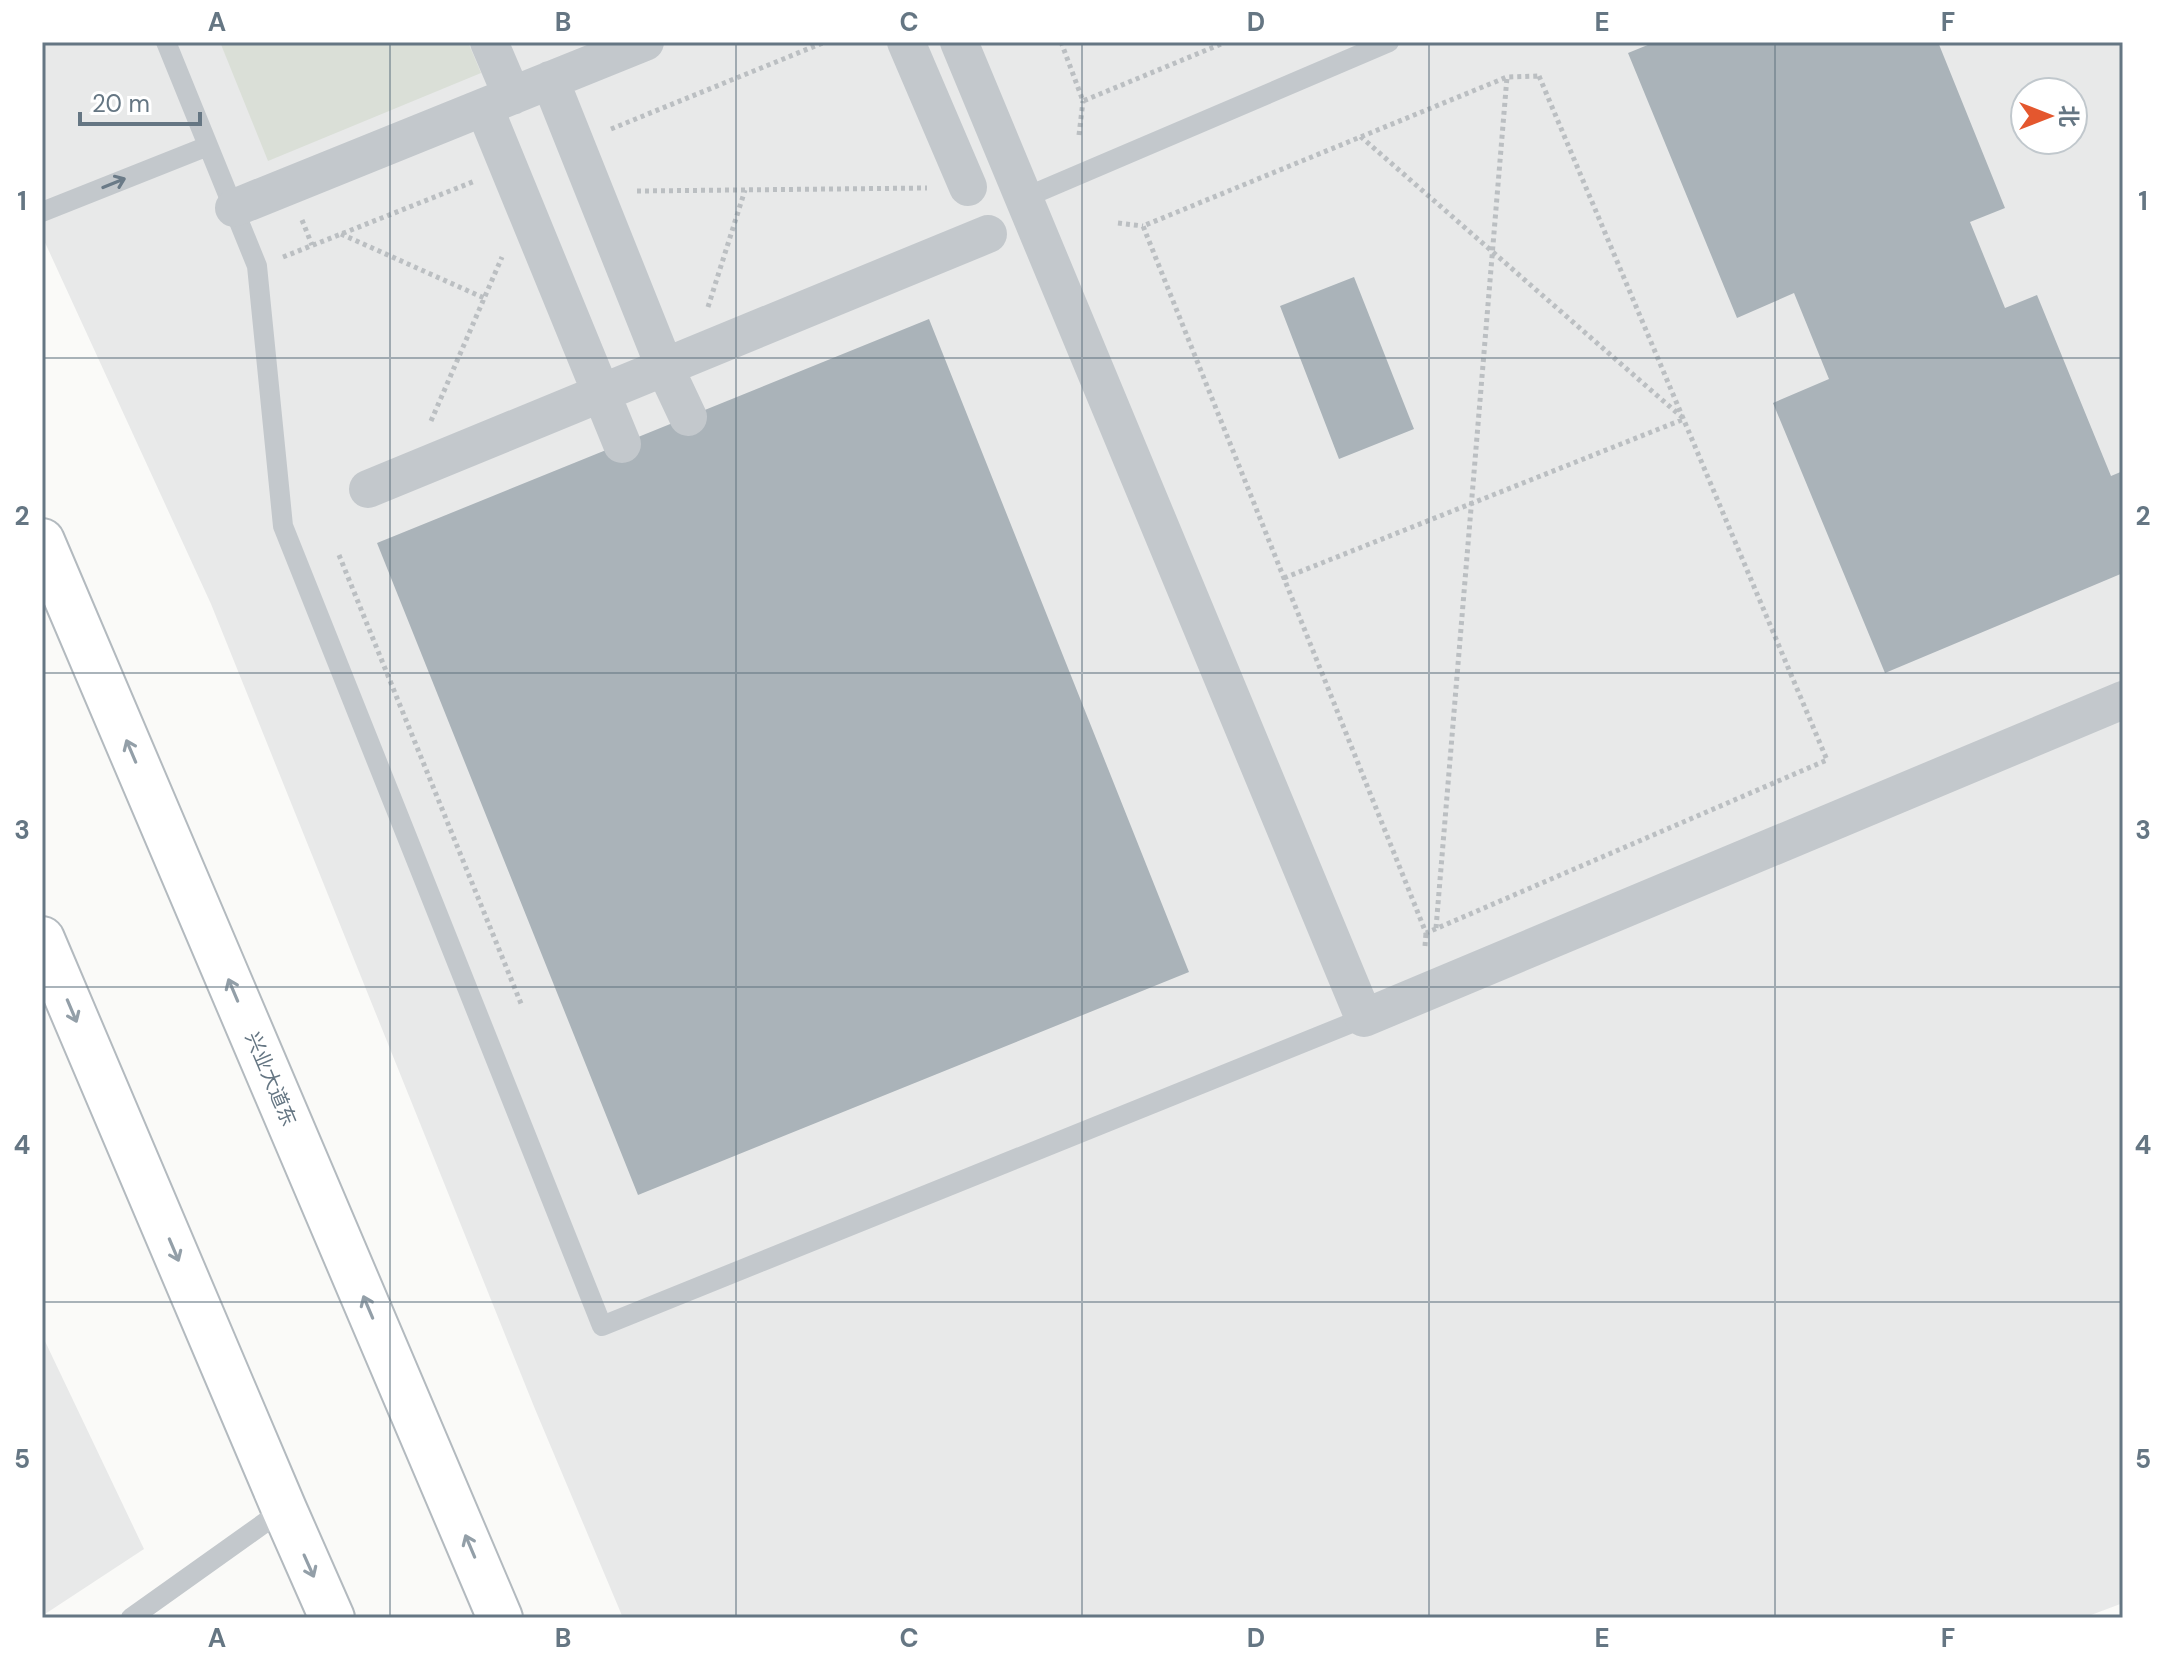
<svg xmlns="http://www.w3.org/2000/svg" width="2165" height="1660" font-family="'DM Sans','Noto Sans SC',sans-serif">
	<rect width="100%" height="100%" fill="#fafaf8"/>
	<path fill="#e8e9e9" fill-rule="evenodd" d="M 42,42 L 2123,42 L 2123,1603 L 2083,1618 L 623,1618 L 535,1409 L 211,604 L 42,236 ZM 2025,92 L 2073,92 L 2073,140 L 2025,140 Z
		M 42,1335 L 144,1549 L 42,1616 Z"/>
	<path fill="#dadfd7" d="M 220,42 L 468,42 L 481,73 L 268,161 Z"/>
	<path fill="#aab3b9" d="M 1655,42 L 1938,42 L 2005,208 L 1970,222 L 2005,308 L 2037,295 L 2111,476 L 2123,471 L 2123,573 L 1885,673 L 1773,403 L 1829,379 L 1794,293 L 1737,318 L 1628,53 Z
		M 1354,277 L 1414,429 L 1339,459 L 1280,306 Z
		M 929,319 L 1189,972 L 638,1195 L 377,543 Z"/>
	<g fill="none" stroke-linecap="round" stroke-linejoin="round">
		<g stroke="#b3babf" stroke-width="48">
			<path id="secondary" d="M 42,541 L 500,1618
				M 42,939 L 284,1509 L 332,1618"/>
		</g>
		<path stroke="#bbbfc2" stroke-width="5" stroke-dasharray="4 4" stroke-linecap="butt" d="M 1061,42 L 1083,101 L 1226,42
			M 1539,76 L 1827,760 L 1426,933 L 1143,226 L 1507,77 Z
			M 611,129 L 825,42
			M 1079,135 L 1083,101
			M 637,191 L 927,188
			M 302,220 L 312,245
			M 1118,223 L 1143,226
			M 341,234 L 484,298
			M 283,257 L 475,181
			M 708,307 L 745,190
			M 431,421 L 502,257
			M 339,555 L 522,1006
			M 1284,578 L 1684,419 L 1360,136
			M 1436,928 L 1507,77
			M 1425,946 L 1426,933"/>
		<path stroke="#c3c8cc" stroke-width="20" d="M 166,42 L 257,266 L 283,526 L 602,1326 L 1364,1018
			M 1024,198 L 1389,42
			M 42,212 L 208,146
			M 131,1618 L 284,1509"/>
		<path stroke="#c3c8cc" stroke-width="38" d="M 489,42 L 512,96
			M 906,42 L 968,187
			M 959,42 L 1364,1018 L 2123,700
			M 550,80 L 665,368 L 688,417
			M 484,107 L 622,444
			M 234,208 L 645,42
			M 368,489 L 988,234"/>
		<use href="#secondary" stroke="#fff" stroke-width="44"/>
	</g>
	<defs><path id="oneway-shaft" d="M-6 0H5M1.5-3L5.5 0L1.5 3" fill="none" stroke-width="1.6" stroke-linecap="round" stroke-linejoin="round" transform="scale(2)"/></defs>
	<use stroke="#6a7a87" href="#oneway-shaft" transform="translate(114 183) rotate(-22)"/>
	<g stroke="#939fa8">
		<use href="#oneway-shaft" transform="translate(131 751) rotate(-113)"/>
		<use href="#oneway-shaft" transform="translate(233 990) rotate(-113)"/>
		<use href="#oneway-shaft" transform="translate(72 1011) rotate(67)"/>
		<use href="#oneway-shaft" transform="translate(174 1250) rotate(67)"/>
		<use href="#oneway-shaft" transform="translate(368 1307) rotate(-113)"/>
		<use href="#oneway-shaft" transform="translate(470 1546) rotate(-113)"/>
		<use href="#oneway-shaft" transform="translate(309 1566) rotate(66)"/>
	</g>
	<path fill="none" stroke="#657683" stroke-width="2" stroke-opacity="0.55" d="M 390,42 L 390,1618M 736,42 L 736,1618M 1082,42 L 1082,1618M 1429,42 L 1429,1618M 1775,42 L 1775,1618M 42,358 L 2123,358M 42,673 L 2123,673M 42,987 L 2123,987M 42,1302 L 2123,1302"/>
	<g text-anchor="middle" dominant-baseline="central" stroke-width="8" stroke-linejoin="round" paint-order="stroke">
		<g font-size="20" fill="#657683" stroke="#fff">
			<text transform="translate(271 1079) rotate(67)">兴业大道东</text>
		</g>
	</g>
	<rect width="2165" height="1660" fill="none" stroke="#ffffff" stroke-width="88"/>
	<g transform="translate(2049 116) rotate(90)"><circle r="38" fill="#ffffff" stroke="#c1c8cd" stroke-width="2"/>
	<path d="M0-6L14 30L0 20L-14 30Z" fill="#e4572e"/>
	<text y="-12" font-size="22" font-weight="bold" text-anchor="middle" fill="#657683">北</text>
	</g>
	<path d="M80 112v12h120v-12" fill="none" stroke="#657683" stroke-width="4"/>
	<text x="92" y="112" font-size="24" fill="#657683" stroke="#ffffff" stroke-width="6" paint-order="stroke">20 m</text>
	<rect x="44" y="44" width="2077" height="1572" fill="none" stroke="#657683" stroke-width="3"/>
	<g font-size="26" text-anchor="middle" font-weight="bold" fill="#657683">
		<text x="217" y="31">A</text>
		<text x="563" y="31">B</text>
		<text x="909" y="31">C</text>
		<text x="1256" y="31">D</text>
		<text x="1602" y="31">E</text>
		<text x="1948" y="31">F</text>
		<text x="22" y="210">1</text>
		<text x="2143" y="210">1</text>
		<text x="22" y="525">2</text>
		<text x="2143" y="525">2</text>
		<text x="22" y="839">3</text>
		<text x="2143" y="839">3</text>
		<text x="22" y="1154">4</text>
		<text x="2143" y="1154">4</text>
		<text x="22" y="1468">5</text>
		<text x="2143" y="1468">5</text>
		<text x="217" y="1647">A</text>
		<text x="563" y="1647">B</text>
		<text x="909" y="1647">C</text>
		<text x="1256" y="1647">D</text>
		<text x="1602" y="1647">E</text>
		<text x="1948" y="1647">F</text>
	</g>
</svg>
